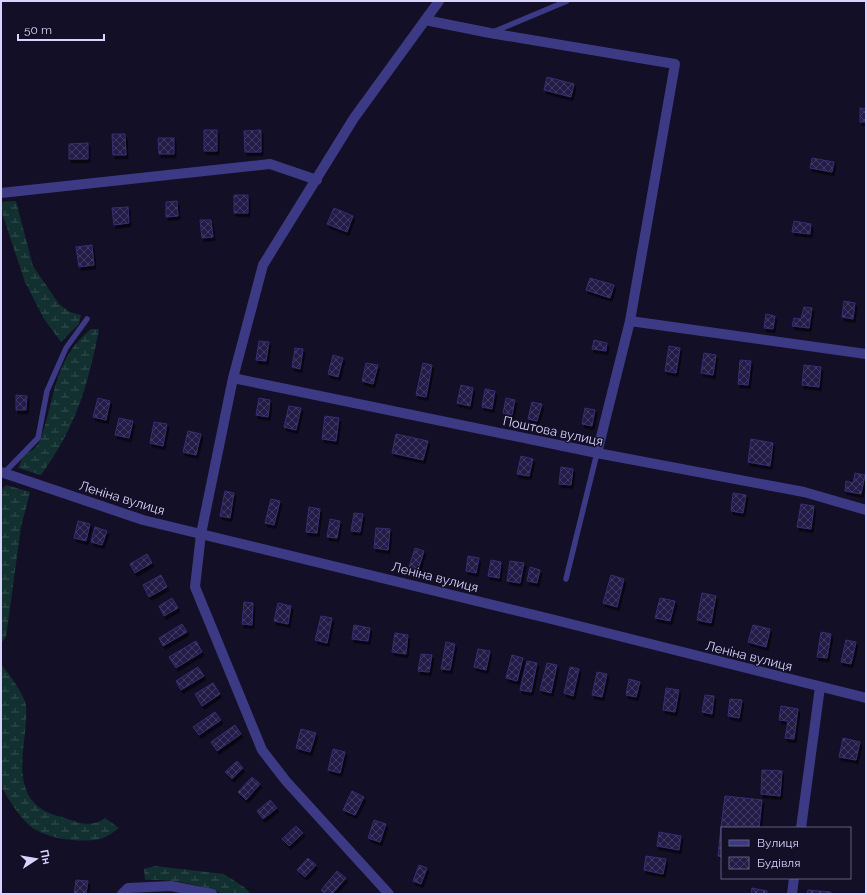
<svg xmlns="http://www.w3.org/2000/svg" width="867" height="895" font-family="Raleway,sans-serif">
	<defs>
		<pattern id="wetland-marsh" width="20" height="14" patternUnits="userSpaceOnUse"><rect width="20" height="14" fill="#12302f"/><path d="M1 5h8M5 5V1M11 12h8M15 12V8" fill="none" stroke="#344d4e"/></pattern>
		<pattern id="building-cross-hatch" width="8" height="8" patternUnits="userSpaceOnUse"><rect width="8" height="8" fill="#241b47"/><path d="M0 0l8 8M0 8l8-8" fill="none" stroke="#433b63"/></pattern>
		<filter id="shadow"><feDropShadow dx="2" dy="3.5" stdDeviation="0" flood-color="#0009"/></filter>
	</defs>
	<rect width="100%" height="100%" fill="#130f26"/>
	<path fill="url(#wetland-marsh)" d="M 16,201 L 33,266 L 59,304 L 70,312 L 81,315 L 79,324 L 61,342 L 44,319 L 25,282 L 1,210 L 1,202 Z
		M 91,329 L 99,329 C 88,386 76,427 41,475 L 18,468 C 20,465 21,460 23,457 C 28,452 38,448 40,440 C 56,399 52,360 91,329 Z
		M 6,485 L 30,492 L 21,527 L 6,637 L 1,643 L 1,490 Z
		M 1,664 C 8,673 25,695 26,706 C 29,740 7,790 45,811 C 52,815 60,816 68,819 C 82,824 92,827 105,818 L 119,828 C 114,832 108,836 103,838 C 86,844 50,839 36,830 C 23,823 8,799 1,786 Z
		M 155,866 L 224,874 L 244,887 L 251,894 C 243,894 230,895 223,894 C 199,884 171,879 145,880 L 144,869 Z"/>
	<path fill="url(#building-cross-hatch)" stroke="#3b2d73" filter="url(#shadow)" d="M 547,77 L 574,84 L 571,97 L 544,90 Z
		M 860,108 L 866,109 L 866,122 L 860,122 Z
		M 204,130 L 217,130 L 217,151 L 204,151 Z
		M 261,130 L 261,152 L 245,152 L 244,131 Z
		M 112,134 L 125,134 L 126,155 L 113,155 Z
		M 158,138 L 174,138 L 174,154 L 159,154 Z
		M 88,143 L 88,159 L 69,159 L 69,144 Z
		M 812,158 L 834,162 L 832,172 L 810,168 Z
		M 234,195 L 248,195 L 248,213 L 234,213 Z
		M 177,201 L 178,216 L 166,217 L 166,202 Z
		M 128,207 L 129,223 L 114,225 L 112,208 Z
		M 334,208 L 353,216 L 347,232 L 327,224 Z
		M 200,220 L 211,220 L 213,237 L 202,238 Z
		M 794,221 L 811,224 L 810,234 L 792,232 Z
		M 92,245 L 94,265 L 79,267 L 76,247 Z
		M 590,278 L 614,285 L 610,298 L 586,290 Z
		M 844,301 L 855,303 L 853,319 L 842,317 Z
		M 804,307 L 812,308 L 809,328 L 792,326 L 794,318 L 801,319 Z
		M 766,314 L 775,316 L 773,329 L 764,328 Z
		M 594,340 L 607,343 L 606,351 L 592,349 Z
		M 259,341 L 269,342 L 266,361 L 256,360 Z
		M 669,346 L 680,348 L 676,373 L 665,371 Z
		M 295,348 L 303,349 L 300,369 L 292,367 Z
		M 704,353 L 716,355 L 713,375 L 701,373 Z
		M 333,355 L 343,358 L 338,377 L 328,374 Z
		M 740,360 L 751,361 L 748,385 L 738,384 Z
		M 366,363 L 378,365 L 373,384 L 362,381 Z
		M 423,363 L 432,365 L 426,397 L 416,395 Z
		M 804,365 L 821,367 L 819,387 L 802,385 Z
		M 461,385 L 473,388 L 470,406 L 457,403 Z
		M 485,389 L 495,391 L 492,409 L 482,407 Z
		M 16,395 L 27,396 L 26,410 L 16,410 Z
		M 98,398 L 110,401 L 106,420 L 93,417 Z
		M 259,398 L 270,400 L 268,417 L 256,415 Z
		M 506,398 L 515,400 L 512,415 L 503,413 Z
		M 532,402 L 542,404 L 537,421 L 528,419 Z
		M 289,406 L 301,408 L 296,430 L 284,427 Z
		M 585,408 L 595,410 L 592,426 L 582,424 Z
		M 325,416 L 339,418 L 336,441 L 322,439 Z
		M 119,418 L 133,421 L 129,438 L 115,435 Z
		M 154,422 L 167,424 L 163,446 L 150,443 Z
		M 188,431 L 201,434 L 196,455 L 183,452 Z
		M 396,434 L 428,441 L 423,460 L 392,453 Z
		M 751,439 L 773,443 L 770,466 L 748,462 Z
		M 521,456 L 533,459 L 529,476 L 517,474 Z
		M 561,467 L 573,469 L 571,485 L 559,484 Z
		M 855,473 L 865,475 L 861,494 L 845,491 L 846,481 L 853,483 Z
		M 225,491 L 234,493 L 230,518 L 220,516 Z
		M 733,493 L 746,495 L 743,513 L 731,511 Z
		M 271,499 L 280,501 L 274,525 L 265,523 Z
		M 801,504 L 814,506 L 811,529 L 797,527 Z
		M 309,507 L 320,509 L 317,533 L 306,532 Z
		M 354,513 L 363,514 L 360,532 L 351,531 Z
		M 330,519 L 340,521 L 337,538 L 327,537 Z
		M 78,521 L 90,524 L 86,541 L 74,538 Z
		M 95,527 L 107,531 L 102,545 L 91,542 Z
		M 376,528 L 390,529 L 388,550 L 374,548 Z
		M 415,548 L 424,551 L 418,570 L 409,567 Z
		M 147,554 L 152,563 L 135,573 L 130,564 Z
		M 468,556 L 479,558 L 476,573 L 466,571 Z
		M 491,560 L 501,562 L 499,578 L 488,576 Z
		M 510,561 L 524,563 L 520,583 L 507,581 Z
		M 530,567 L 540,570 L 537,583 L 527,581 Z
		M 161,575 L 167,587 L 149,597 L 143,585 Z
		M 611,575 L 624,579 L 617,607 L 603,603 Z
		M 702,593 L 716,596 L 711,623 L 697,620 Z
		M 172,598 L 178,608 L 164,616 L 159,606 Z
		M 660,598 L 675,601 L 670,621 L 655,618 Z
		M 244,602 L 253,603 L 252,625 L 242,624 Z
		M 278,603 L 291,606 L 288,624 L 274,621 Z
		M 321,616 L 332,618 L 327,643 L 315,640 Z
		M 182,624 L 187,632 L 163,646 L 159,638 Z
		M 354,625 L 370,628 L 368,641 L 352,639 Z
		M 753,625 L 770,629 L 766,647 L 748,642 Z
		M 821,632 L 831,634 L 827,658 L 817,657 Z
		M 395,633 L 408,635 L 406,654 L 392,652 Z
		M 846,640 L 856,642 L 851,664 L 841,662 Z
		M 196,641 L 202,652 L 176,668 L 169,657 Z
		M 446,642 L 455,644 L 450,670 L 441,669 Z
		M 478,649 L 490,651 L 486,670 L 474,667 Z
		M 421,654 L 432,655 L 429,672 L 418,671 Z
		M 512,655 L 523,658 L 517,681 L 506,678 Z
		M 527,661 L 537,663 L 531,692 L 520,690 Z
		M 547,663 L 557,665 L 551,693 L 540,690 Z
		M 198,667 L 204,676 L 181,690 L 176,681 Z
		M 570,667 L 579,669 L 573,696 L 564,693 Z
		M 597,672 L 607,674 L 602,697 L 592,695 Z
		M 629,679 L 640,682 L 636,697 L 626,695 Z
		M 213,683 L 220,694 L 202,706 L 195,694 Z
		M 666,688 L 679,690 L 675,712 L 663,710 Z
		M 705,695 L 714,696 L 712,714 L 702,712 Z
		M 730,699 L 742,700 L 739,718 L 728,716 Z
		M 781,706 L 798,709 L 794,739 L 785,738 L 788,721 L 779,720 Z
		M 215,712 L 221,720 L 199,735 L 193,727 Z
		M 235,725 L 241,734 L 217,751 L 211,742 Z
		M 301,729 L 316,733 L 310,752 L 296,748 Z
		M 843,738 L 860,742 L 856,760 L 839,757 Z
		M 333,749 L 345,752 L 340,773 L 328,770 Z
		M 237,761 L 243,768 L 232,779 L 225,772 Z
		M 762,770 L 782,771 L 780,796 L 761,794 Z
		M 252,777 L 260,784 L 246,800 L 238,792 Z
		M 352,791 L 364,797 L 355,815 L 343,810 Z
		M 725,796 L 762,800 L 759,828 L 721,827 Z
		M 270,800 L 277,808 L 263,819 L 257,811 Z
		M 374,820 L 386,824 L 380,842 L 368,838 Z
		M 296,826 L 303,833 L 289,846 L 282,839 Z
		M 721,827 L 729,828 L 722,828 L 722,857 L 718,856 Z
		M 659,832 L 681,836 L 679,850 L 657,846 Z
		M 646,856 L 666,859 L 663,874 L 644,870 Z
		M 308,858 L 316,865 L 305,877 L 297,870 Z
		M 419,865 L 427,868 L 421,884 L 413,881 Z
		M 337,871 L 346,878 L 332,894 L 326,894 L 321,890 Z
		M 76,880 L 88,881 L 86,894 L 74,894 Z
		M 752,888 L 767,891 L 767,894 L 751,894 Z
		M 808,890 L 831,892 L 831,894 L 807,894 Z"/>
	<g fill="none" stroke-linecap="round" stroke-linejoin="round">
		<path stroke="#3d3a85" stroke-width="5.5" d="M 493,32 L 567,1
			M 4,473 L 38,438 L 47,391 L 66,348 L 87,319
			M 566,579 L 597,453"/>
		<path stroke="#3d3a85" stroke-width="10" d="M 425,20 L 490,33 L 675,64 L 630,321 L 597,453
			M 1,193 L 270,164 L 317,180
			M 630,321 L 866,354
			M 233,378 L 597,453 L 804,492 L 866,510
			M 801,828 L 820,687
			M 122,894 L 128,888 L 171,886 L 212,894
			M 389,894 L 286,781 L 262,750 L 195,587 L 201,534 L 233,378 L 263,265 L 354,118 L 439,1
			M 792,894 L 794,878"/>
		<path stroke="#3d3a85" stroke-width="10" d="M 1,472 L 143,520 L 551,619 L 866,698"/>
	</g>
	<g text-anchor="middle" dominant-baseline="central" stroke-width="3" stroke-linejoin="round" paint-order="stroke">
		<g font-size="13" fill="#d9d4ff" stroke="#130f26">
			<text transform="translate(553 431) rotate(12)">Поштова вулиця</text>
			<text transform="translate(122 498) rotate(17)">Леніна вулиця</text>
			<text transform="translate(435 577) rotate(14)">Леніна вулиця</text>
			<text transform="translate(749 656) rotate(14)">Леніна вулиця</text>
		</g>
	</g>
	<rect width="867" height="895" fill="none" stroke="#d9d4ff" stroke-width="4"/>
	<rect x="721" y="827" width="130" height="52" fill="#130f26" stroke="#625e7d"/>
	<rect x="729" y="840" width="20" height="6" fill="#3d3a85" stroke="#625e7d"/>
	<text x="757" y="847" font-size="12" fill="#d9d4ff">Вулиця</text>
	<rect x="729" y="857" width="20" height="12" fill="url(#building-cross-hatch)" stroke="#625e7d"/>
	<text x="757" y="867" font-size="12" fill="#d9d4ff">Будівля</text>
	<g transform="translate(36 859) rotate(78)" stroke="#130f26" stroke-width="3" paint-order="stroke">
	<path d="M0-3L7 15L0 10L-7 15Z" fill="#d9d4ff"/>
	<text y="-6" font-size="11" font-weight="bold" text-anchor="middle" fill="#d9d4ff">Пн</text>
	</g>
	<path d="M18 34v6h86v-6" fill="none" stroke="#d9d4ff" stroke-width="2"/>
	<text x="24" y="34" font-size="12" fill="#d9d4ff" stroke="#130f26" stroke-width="3" paint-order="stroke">50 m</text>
</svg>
